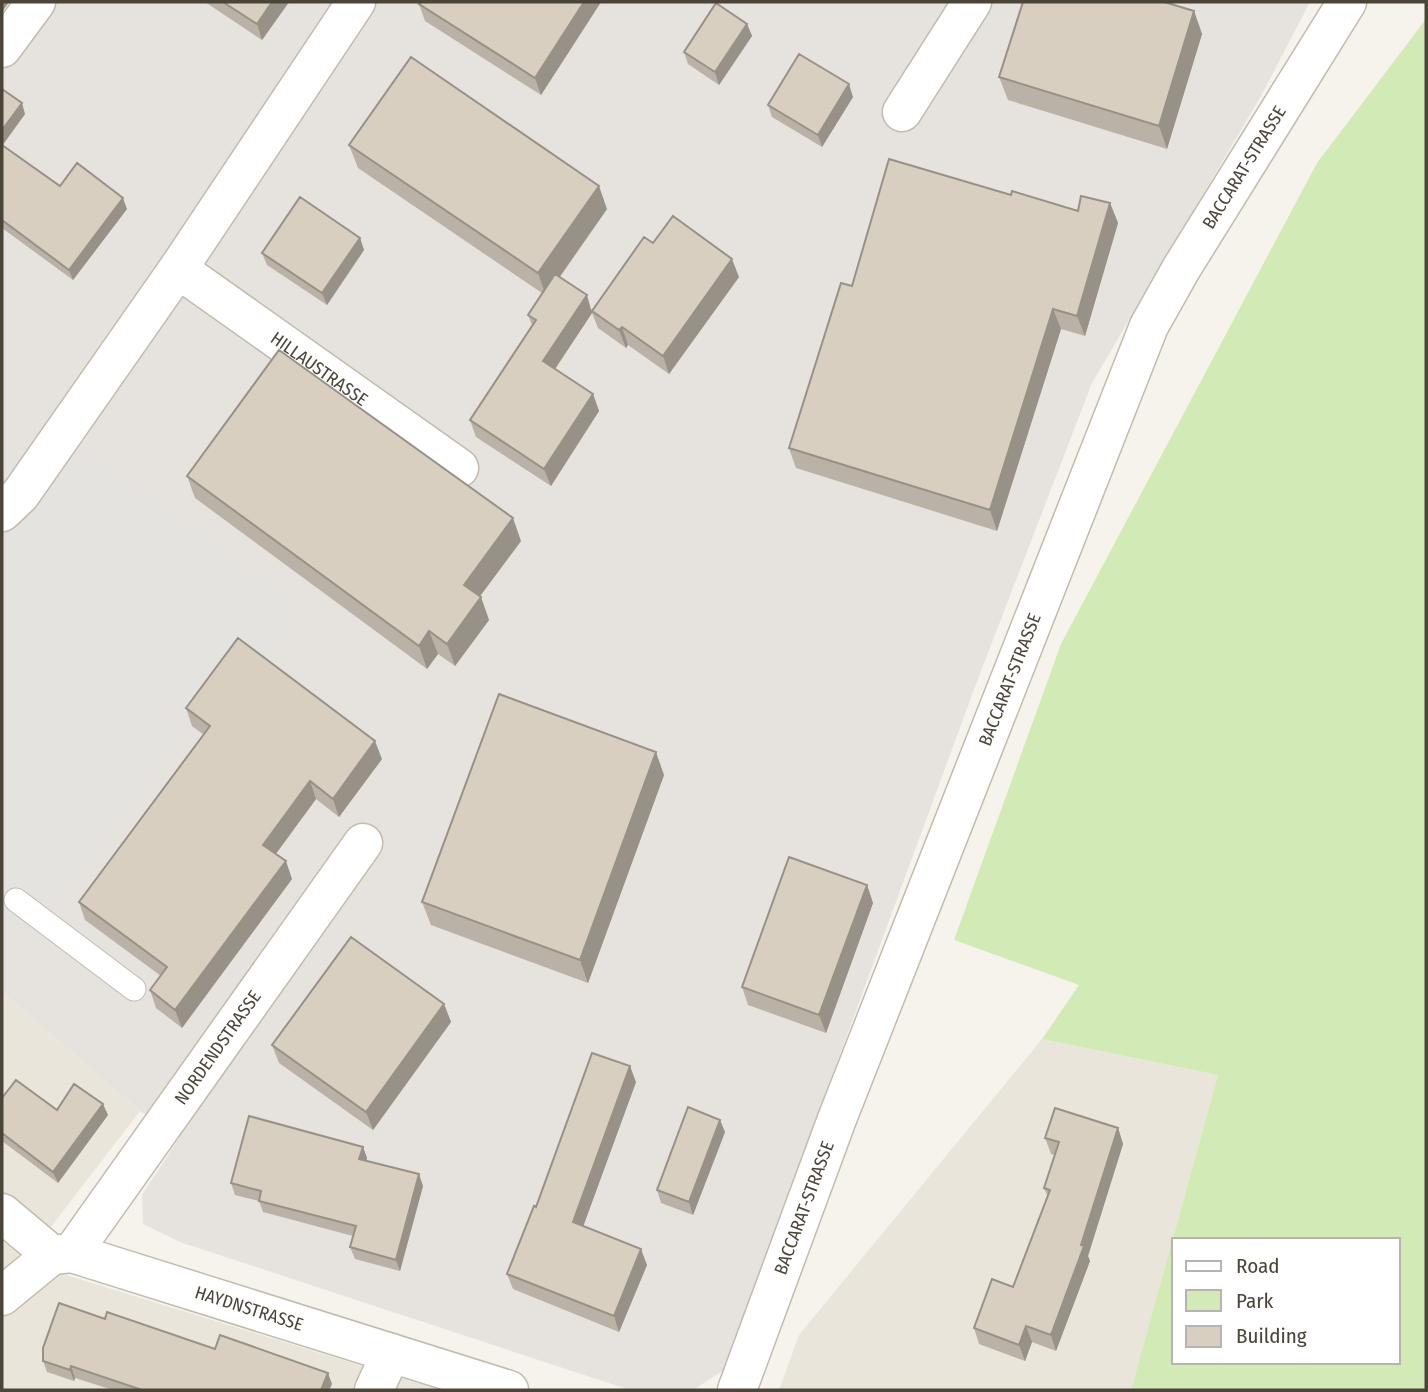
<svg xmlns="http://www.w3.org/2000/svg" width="1428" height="1392" font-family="'Fira Sans Condensed',sans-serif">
	<rect width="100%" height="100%" fill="#f6f3ec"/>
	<path fill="#eae5da" d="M 2,992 L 140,1111 L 24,1262 L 440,1390 L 2,1390 Z
		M 1042,1039 L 1218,1075 L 1131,1390 L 779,1390 L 799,1335 Z"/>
	<path fill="#e6e2dd" d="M 2,2 L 1310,2 L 1261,96 L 1092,383 L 976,684 L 724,1370 L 693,1390 L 630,1390 L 180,1242 L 143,1224 L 142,1195 L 180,1137 L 140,1111 L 2,992 Z"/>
	<path fill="#d2eab5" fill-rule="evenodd" d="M 1426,19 L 1426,1390 L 1131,1390 L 1218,1075 L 1042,1039 L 1079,985 L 954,940 L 1061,644 L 1317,163 ZM 1174,1240 L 1398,1240 L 1398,1362 L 1174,1362 Z"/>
	<path fill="#e5e3e0" d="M 87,455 L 295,608 L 256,661 L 240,650 L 31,934 L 2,912 L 2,542 L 9,538 Z"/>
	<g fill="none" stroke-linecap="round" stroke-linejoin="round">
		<g stroke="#c2bbae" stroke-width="25">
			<path id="service" d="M 16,900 L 134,989"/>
		</g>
		<g stroke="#c2bbae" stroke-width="41">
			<g id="minor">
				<path d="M 2,48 L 36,2"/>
				<path d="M 902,112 L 972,2"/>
				<path id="s1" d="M 178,269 L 459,468"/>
				<path d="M 2,512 L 20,495 L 178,269 L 356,2"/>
				<path id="s2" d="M 2,1213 L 52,1255 L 72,1253 L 509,1390"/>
				<path id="s3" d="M 72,1253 L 363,843"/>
				<path d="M 2,1296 L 52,1255"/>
				<path d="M 374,1390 L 391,1353"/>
				<path id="s4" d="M 737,1390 L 837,1119 L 1149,326 L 1181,269 L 1347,2"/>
			</g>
		</g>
		<use href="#service" stroke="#fff" stroke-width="23"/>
		<use href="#minor" stroke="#fff" stroke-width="38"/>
	</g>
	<path fill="#bab2a6" d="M 205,2 L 289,2 L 262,40 Z
		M 421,2 L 601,2 L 541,95 L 425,21 L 419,4 Z
		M 1194,11 L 1202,34 L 1167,149 L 1008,100 L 999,77 Z
		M 747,24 L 752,36 L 719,85 L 688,64 L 684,52 Z
		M 2,89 L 25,114 L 2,145 L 60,186 L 127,209 L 73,280 L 2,228 Z
		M 853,97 L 822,147 L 772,117 L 768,105 Z
		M 349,145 L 607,209 L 560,277 L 592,310 L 653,243 L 739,277 L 669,374 L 628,345 L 626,348 L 598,328 L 592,313 L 555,369 L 593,394 L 599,411 L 551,486 L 476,437 L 470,420 L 532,325 L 528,315 L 542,293 L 358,168 Z
		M 1011,195 L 1078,211 L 1110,203 L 1118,223 L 1085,336 L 1061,329 L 997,531 L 796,468 L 789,448 Z
		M 360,238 L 364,250 L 327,305 L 267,265 L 262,253 Z
		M 187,476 L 521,541 L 480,596 L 489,620 L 455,666 L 438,654 L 427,669 L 195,498 Z
		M 186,708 L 382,759 L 339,817 L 316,799 L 276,854 L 292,879 L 182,1028 L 156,1008 L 150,990 L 161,976 L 85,920 L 79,902 L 204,735 L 192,726 Z
		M 664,775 L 588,983 L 431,925 L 422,902 Z
		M 867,885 L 873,903 L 826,1033 L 748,1005 L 742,987 Z
		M 444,1004 L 451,1022 L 373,1130 L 279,1063 L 272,1045 Z
		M 636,1082 L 583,1226 L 647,1265 L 619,1332 L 513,1289 L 507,1274 L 536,1207 Z
		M 2,1098 L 57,1110 L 108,1115 L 58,1183 L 2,1141 Z
		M 1118,1128 L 1123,1144 L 1088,1256 L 1090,1261 L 1056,1351 L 1032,1342 L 1025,1361 L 979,1344 L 974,1328 L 1013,1287 L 1048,1197 L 1044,1188 L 1055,1155 L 1051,1154 L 1045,1138 Z
		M 725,1132 L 693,1215 L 661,1203 L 657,1190 Z
		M 363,1147 L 367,1158 L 366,1161 L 423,1186 L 400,1271 L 355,1259 L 350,1247 L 353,1236 L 263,1212 L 259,1201 L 235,1195 L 231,1183 Z
		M 105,1319 L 215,1349 L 332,1384 L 329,1390 L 113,1390 L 75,1378 L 74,1381 L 47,1372 L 43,1361 Z"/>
	<path fill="#979187" d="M 2,2 L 9,2 L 2,12 Z
		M 272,2 L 289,2 L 262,40 L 257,24 Z
		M 584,2 L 601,2 L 541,95 L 535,78 Z
		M 1194,11 L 1202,34 L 1167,149 L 1159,126 Z
		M 747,24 L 752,36 L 719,85 L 715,72 Z
		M 849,84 L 853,97 L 822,147 L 818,135 Z
		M 22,103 L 25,114 L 2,146 L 2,130 Z
		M 599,186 L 607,209 L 546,296 L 538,273 Z
		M 123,198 L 127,209 L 73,280 L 69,270 Z
		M 1110,203 L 1118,223 L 1085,336 L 1077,316 Z
		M 360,238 L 364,250 L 327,305 L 322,293 Z
		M 732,259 L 739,277 L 669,374 L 663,356 Z
		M 587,295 L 592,313 L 549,378 L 543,361 Z
		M 1053,309 L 1061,329 L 997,531 L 990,510 Z
		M 622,327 L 628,345 L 626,348 L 619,330 Z
		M 593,394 L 599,411 L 551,486 L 544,469 Z
		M 513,518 L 521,541 L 472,607 L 464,585 Z
		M 481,597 L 489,620 L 455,666 L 447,644 Z
		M 429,631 L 438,654 L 427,669 L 419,646 Z
		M 375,741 L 382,759 L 339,817 L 333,799 Z
		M 656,752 L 664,775 L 588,983 L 580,960 Z
		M 310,781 L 316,799 L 269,863 L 263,845 Z
		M 286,861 L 292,879 L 182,1028 L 175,1010 Z
		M 867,885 L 873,903 L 826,1033 L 819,1015 Z
		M 444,1004 L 451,1022 L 373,1130 L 366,1112 Z
		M 630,1066 L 636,1082 L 579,1238 L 573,1222 Z
		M 103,1104 L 108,1115 L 58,1183 L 53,1172 Z
		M 720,1120 L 725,1132 L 693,1215 L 689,1202 Z
		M 1118,1128 L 1123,1144 L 1088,1256 L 1090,1261 L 1056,1351 L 1051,1335 L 1081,1245 Z
		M 363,1147 L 367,1158 L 364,1171 L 359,1159 Z
		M 419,1174 L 423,1186 L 400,1271 L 396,1260 Z
		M 641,1249 L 647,1265 L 619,1332 L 614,1316 Z
		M 1026,1326 L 1032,1342 L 1025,1361 L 1019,1345 Z
		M 71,1366 L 75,1378 L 74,1381 L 70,1370 Z
		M 328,1373 L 332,1384 L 329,1390 L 321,1390 Z"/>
	<path fill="#d8cfc1" stroke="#979187" stroke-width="2" d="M 223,2 L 272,2 L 257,24 Z
		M 421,2 L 584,2 L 535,78 L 419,4 Z
		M 1023,2 L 1164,2 L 1194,11 L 1159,126 L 999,77 Z
		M 716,3 L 747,24 L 715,72 L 684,52 Z
		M 799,54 L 849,84 L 818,135 L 768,105 Z
		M 411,57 L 599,186 L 538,273 L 349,145 Z
		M 2,89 L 22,103 L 2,130 Z
		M 2,145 L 60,186 L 77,163 L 123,198 L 69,270 L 2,220 Z
		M 889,159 L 1011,195 L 1012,191 L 1078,211 L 1081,196 L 1110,203 L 1077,316 L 1053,309 L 990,510 L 789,448 L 841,283 L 852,286 Z
		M 300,197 L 360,238 L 322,293 L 262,253 Z
		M 673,216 L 732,259 L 663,356 L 622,327 L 619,330 L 592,311 L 644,237 L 653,243 Z
		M 555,274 L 587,295 L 543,361 L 593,394 L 544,469 L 470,420 L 536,320 L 528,315 Z
		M 279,350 L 513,518 L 464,585 L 481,597 L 447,644 L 429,631 L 419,646 L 187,476 Z
		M 238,638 L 375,741 L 333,799 L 310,781 L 263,845 L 286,861 L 175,1010 L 150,990 L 167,967 L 79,902 L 210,726 L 186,708 Z
		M 499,694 L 656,752 L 580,960 L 422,902 Z
		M 789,857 L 867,885 L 819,1015 L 742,987 Z
		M 351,937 L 444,1004 L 366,1112 L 272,1045 Z
		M 592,1053 L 630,1066 L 573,1222 L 641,1249 L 614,1316 L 507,1274 L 534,1206 L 536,1207 Z
		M 16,1080 L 57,1110 L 74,1084 L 103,1104 L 53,1172 L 2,1133 L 2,1098 Z
		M 688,1107 L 720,1120 L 689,1202 L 657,1190 Z
		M 1055,1108 L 1118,1128 L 1081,1245 L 1084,1246 L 1051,1335 L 1026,1326 L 1019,1345 L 974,1328 L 992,1279 L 1013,1287 L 1050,1190 L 1044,1188 L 1059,1142 L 1045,1138 Z
		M 249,1116 L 363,1147 L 359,1159 L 419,1174 L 396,1260 L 350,1247 L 356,1226 L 259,1201 L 261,1191 L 231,1183 Z
		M 59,1303 L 105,1319 L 107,1312 L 215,1349 L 220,1335 L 328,1373 L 321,1390 L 142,1390 L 71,1366 L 70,1370 L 43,1361 L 43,1348 Z"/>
	<g text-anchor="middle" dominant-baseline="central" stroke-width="7" stroke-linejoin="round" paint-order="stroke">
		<g font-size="18" fill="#4b4439" stroke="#fff">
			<text stroke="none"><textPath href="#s4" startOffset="1326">BACCARAT-STRASSE</textPath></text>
			<text stroke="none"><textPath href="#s1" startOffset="173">HILLAUSTRASSE</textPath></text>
			<text stroke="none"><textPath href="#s4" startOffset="761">BACCARAT-STRASSE</textPath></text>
			<text stroke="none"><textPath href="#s3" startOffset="252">NORDENDSTRASSE</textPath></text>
			<text stroke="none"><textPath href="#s4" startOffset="194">BACCARAT-STRASSE</textPath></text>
			<text stroke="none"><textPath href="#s2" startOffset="271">HAYDNSTRASSE</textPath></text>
		</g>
	</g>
	<rect width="1428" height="1392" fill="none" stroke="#4b4439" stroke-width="7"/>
	<rect x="1172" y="1238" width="228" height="126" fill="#ffffff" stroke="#b7b4b0" stroke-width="2"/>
	<rect x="1186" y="1261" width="35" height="10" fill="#ffffff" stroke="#b7b4b0" stroke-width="2"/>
	<text x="1236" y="1273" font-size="21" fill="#4b4439">Road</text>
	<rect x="1186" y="1290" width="35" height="21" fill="#d2eab5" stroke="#b7b4b0" stroke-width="2"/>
	<text x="1236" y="1308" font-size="21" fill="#4b4439">Park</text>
	<rect x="1186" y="1326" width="35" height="21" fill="#d8cfc1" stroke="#b7b4b0" stroke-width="2"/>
	<text x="1236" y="1343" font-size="21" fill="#4b4439">Building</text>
</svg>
